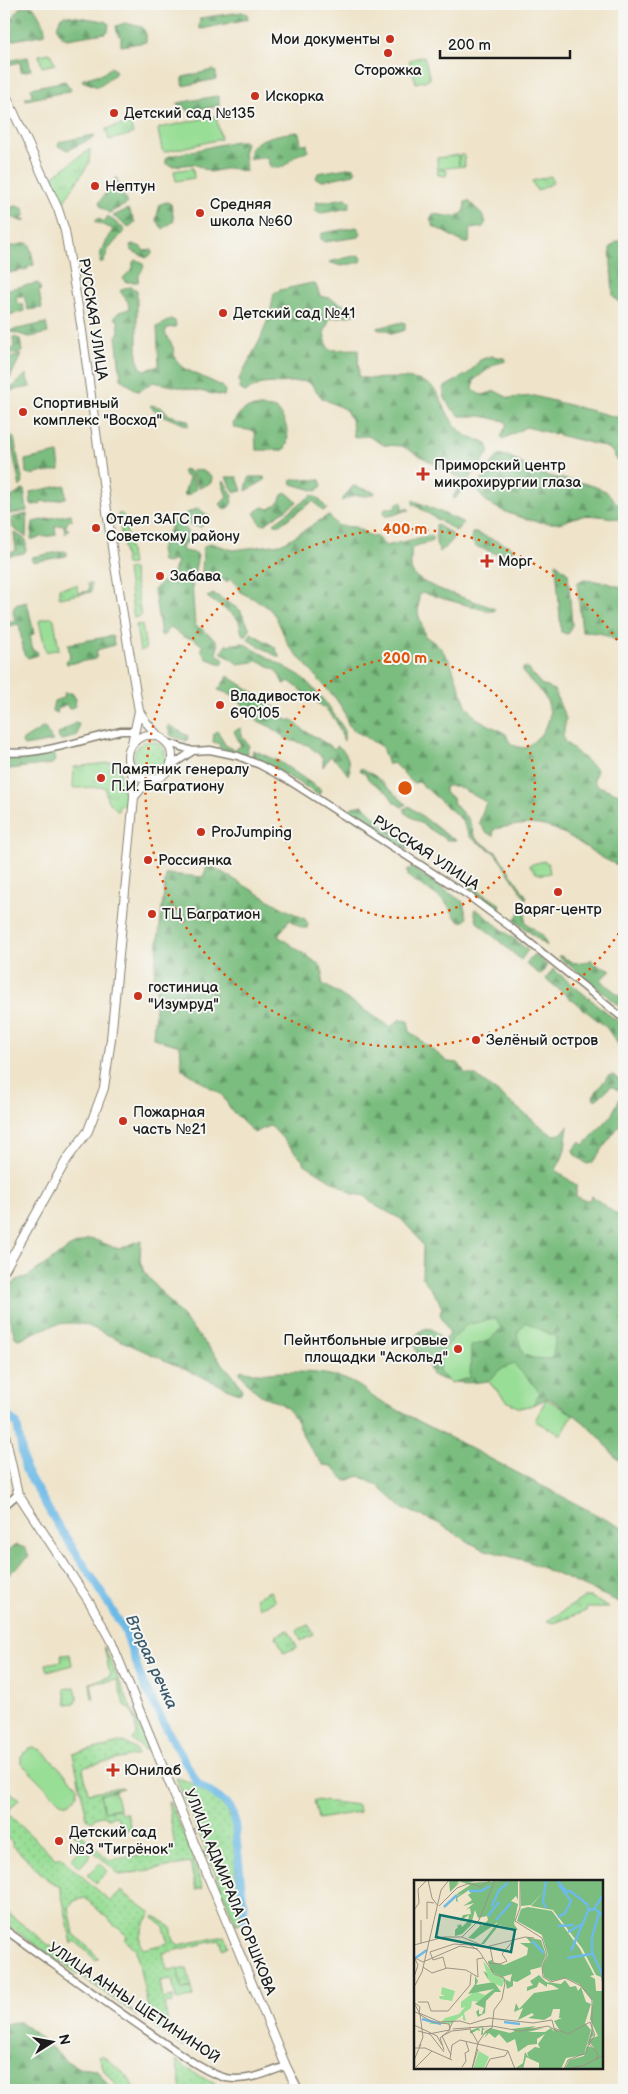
<svg xmlns="http://www.w3.org/2000/svg" width="628" height="2094" font-family="'Balsamiq Sans',sans-serif">
	<defs>
		<pattern id="grass-dots" width="8" height="8" patternUnits="userSpaceOnUse" patternTransform="scale(1.25)"><rect width="8" height="8" fill="#99de96"/><path d="M2 2h.1M6 6h.1" fill="none" stroke="#83be81" stroke-width="1.8" stroke-linecap="round"/></pattern>
		<pattern id="forest-firs" width="22" height="20" patternUnits="userSpaceOnUse" patternTransform="scale(1.25)"><rect width="22" height="20" fill="#7abd7f"/><path d="M5 1l3.5 6h-7zM16 11l3.5 6h-7z" fill="#639967"/></pattern>
		<pattern id="park-tufts" width="24" height="20" patternUnits="userSpaceOnUse" patternTransform="scale(1.25)"><rect width="24" height="20" fill="#99de96"/><path d="M3 7l-1-3M5 7V3M7 7l1-3M15 17l-1-3M17 17v-4M19 17l1-3" fill="none" stroke="#83be81"/></pattern>
	</defs>
	<rect width="100%" height="100%" fill="#f6f6f2"/>
	<filter id="ink" filterUnits="userSpaceOnUse"><feTurbulence type="fractalNoise" baseFrequency=".02" numOctaves="2"/><feDisplacementMap in="SourceGraphic" scale="10" xChannelSelector="R" yChannelSelector="G"/><feConvolveMatrix kernelMatrix="1 2 1 2 8 2 1 2 1" color-interpolation-filters="sRGB"/></filter>
	<filter id="wash" filterUnits="userSpaceOnUse"><feTurbulence type="fractalNoise" baseFrequency=".0096" numOctaves="4" result="noise"/><feDisplacementMap in="SourceGraphic" scale="20" xChannelSelector="R" yChannelSelector="G"/><feGaussianBlur stdDeviation="1.12" result="paint"/><feColorMatrix in="noise" values="0 0 0 0 0 0 0 0 0 0 0 0 0 0 0 0 0 1.4 0 .05"/><feComposite in="paint" operator="in"/></filter>
	<g filter="url(#wash)">
		<rect width="100%" height="100%" fill="#efe4ca"/>
		<path fill="url(#grass-dots)" stroke="#5a7d59" d="M 118,514 L 122,514 L 124,517 L 132,564 L 126,565 Z
			M 133,569 L 141,616 L 134,618 L 127,570 Z
			M 88,583 L 91,584 L 91,592 L 59,598 L 59,588 L 77,585 L 78,593 L 89,591 Z
			M 142,624 L 146,649 L 140,651 L 136,625 Z
			M134 757a16 16 0 1 1 32 0a16 16 0 1 1-32 0Z
			M 104,1646 L 148,1747 L 147,1750 L 144,1750 L 132,1739 L 137,1734 L 133,1713 L 124,1704 L 117,1680 L 91,1683 L 94,1699 L 92,1699 L 90,1683 L 110,1676 Z
			M 124,1742 L 136,1750 L 138,1755 L 85,1766 L 83,1769 L 88,1793 L 121,1787 L 124,1788 L 100,1794 L 104,1811 L 119,1809 L 121,1813 L 127,1813 L 131,1829 L 121,1831 L 117,1816 L 107,1818 L 106,1815 L 94,1818 L 94,1820 L 90,1821 L 87,1818 L 73,1754 Z
			M 176,1778 C 188,1779 217,1798 224,1807 C 228,1810 229,1816 232,1821 L 240,1923 L 236,1924 Z
			M 168,1802 L 170,1803 L 194,1858 L 194,1864 L 203,1888 L 196,1890 L 190,1863 L 120,1875 L 72,1832 L 83,1836 L 109,1860 L 175,1848 Z
			M 4,1810 L 56,1859 L 59,1856 L 110,1901 L 121,1891 L 151,1913 C 145,1923 135,1937 143,1949 L 169,1943 L 164,1928 L 154,1918 L 155,1916 L 171,1927 L 174,1941 L 179,1945 L 225,1936 L 229,1946 L 223,1949 L 220,1940 L 163,1953 L 167,1970 L 178,1969 L 182,1989 L 191,1988 L 193,1997 L 179,2001 L 176,1999 L 172,1979 L 160,1981 L 163,1999 L 173,1997 L 173,2003 L 164,2004 L 170,2031 L 179,2035 L 183,2047 L 155,2027 L 151,2011 L 148,2008 L 136,1950 L 125,1940 L 127,1936 L 85,1898 L 74,1901 L 69,1908 L 74,1934 L 99,1958 L 96,1960 L 75,1941 L 72,1944 L 60,1886 L 48,1880 L 12,1845 L 12,1842 L 4,1836 Z
			M 4,1910 L 138,2015 L 138,2016 L 4,1923 Z
			M 102,2055 C 114,2065 131,2075 134,2090 L 119,2090 L 104,2070 L 99,2056 Z
			M 176,2060 L 199,2076 L 222,2087 L 222,2090 L 182,2090 Z"/>
		<path fill="url(#forest-firs)" stroke="#4b6c4e" d="M 28,6 L 34,7 C 39,15 46,26 45,34 L 4,42 L 4,34 L 19,8 Z
			M 242,12 L 247,14 L 248,19 L 202,29 L 199,28 L 200,18 Z
			M 64,15 L 105,21 L 109,24 L 108,31 L 105,33 L 67,39 C 55,34 55,23 64,15 Z
			M 125,23 L 142,27 L 146,34 L 146,42 L 121,46 L 121,37 L 117,32 L 116,26 Z
			M 28,57 L 31,70 L 21,72 L 20,62 L 8,65 L 7,61 Z
			M 111,67 L 116,71 L 115,74 L 98,87 L 82,81 L 83,79 L 104,73 Z
			M 213,70 L 216,72 L 216,79 L 183,86 L 183,77 Z
			M 65,81 L 71,89 L 70,91 L 26,100 L 26,97 L 32,96 L 31,88 Z
			M 216,96 L 219,97 L 219,106 L 189,111 L 183,106 L 177,105 L 178,103 Z
			M 296,132 L 299,133 L 301,144 L 307,144 L 308,151 C 305,154 300,153 297,155 C 286,163 287,169 270,167 L 267,157 L 250,159 C 244,138 282,134 296,132 Z
			M 94,135 L 95,137 L 68,150 L 58,146 L 59,142 Z
			M 236,141 L 244,141 L 246,143 L 244,150 L 246,172 L 230,168 L 210,172 L 194,164 L 173,166 L 166,164 L 166,158 L 170,156 Z
			M 353,167 L 356,170 L 354,174 L 321,181 L 316,178 L 318,173 Z
			M 116,177 L 127,204 L 109,213 L 101,207 L 99,203 Z
			M 346,198 L 350,202 L 349,208 L 322,213 L 315,211 L 317,201 L 321,202 Z
			M 469,201 L 483,216 L 486,222 L 483,227 L 470,229 L 469,243 L 464,243 L 433,226 L 430,219 L 433,214 L 455,217 L 464,212 L 465,202 Z
			M 167,202 L 171,204 L 174,221 L 163,229 L 156,220 L 160,204 Z
			M 18,206 L 24,209 L 25,215 L 22,217 L 23,220 L 26,219 L 23,222 L 7,215 L 5,208 Z
			M 128,209 L 135,222 L 129,227 L 113,216 Z
			M 108,216 L 125,230 L 108,250 L 104,261 L 100,263 L 101,252 L 113,229 L 95,222 L 98,218 L 104,222 Z
			M 357,227 L 361,233 L 359,237 L 324,242 L 321,239 L 321,234 L 323,233 Z
			M 624,239 L 624,269 L 621,277 L 624,280 L 624,300 L 618,302 L 613,295 L 610,248 L 616,242 Z
			M 27,243 L 30,245 L 34,265 L 28,266 L 28,269 L 4,274 L 4,248 Z
			M 133,244 L 141,247 L 144,251 L 152,250 L 152,254 L 146,258 L 131,250 L 130,245 Z
			M 358,255 L 362,258 L 361,262 L 341,266 L 329,262 Z
			M 135,260 L 142,262 L 144,267 L 139,275 L 138,282 L 126,282 L 123,278 L 133,268 L 133,262 Z
			M 38,283 L 41,290 L 39,291 L 42,308 L 28,310 L 24,296 L 16,298 L 18,304 L 23,304 L 24,311 L 9,315 L 6,307 L 4,307 L 4,290 Z
			M 312,283 L 316,285 L 320,296 L 330,298 L 355,311 L 355,315 L 330,318 L 324,333 L 328,348 L 331,350 L 358,349 L 359,377 C 380,382 418,371 434,389 C 444,401 447,419 459,429 C 462,433 467,437 471,438 C 479,441 484,439 488,446 L 489,452 L 455,499 L 453,498 L 462,479 L 402,446 L 384,445 L 368,436 L 354,437 L 352,422 L 346,410 L 322,398 L 311,384 L 306,381 L 261,384 L 245,392 L 240,389 L 239,379 L 260,340 L 270,314 L 274,293 L 280,290 Z
			M 130,287 L 137,290 L 137,358 L 141,368 L 145,370 L 159,366 L 157,327 L 171,319 L 175,321 L 176,325 L 175,327 L 167,328 L 165,333 L 173,347 L 175,358 L 183,368 L 222,386 L 225,391 L 224,396 L 153,382 L 141,390 L 137,391 L 121,379 L 116,336 L 119,332 L 118,320 L 114,318 L 119,312 L 129,309 L 128,302 L 120,291 L 124,288 Z
			M 403,322 L 405,323 L 405,330 L 391,334 L 388,330 L 379,330 L 377,328 Z
			M 46,323 L 48,333 L 30,337 L 8,331 Z
			M 13,337 L 20,339 L 22,352 L 10,355 L 4,354 L 4,351 L 14,348 Z
			M 21,355 L 9,380 L 4,385 L 4,363 L 11,358 Z
			M 491,356 L 504,358 L 506,361 L 495,364 L 474,380 L 473,389 C 480,398 486,394 495,391 L 509,398 L 534,396 L 624,419 L 624,471 L 611,450 L 603,446 L 526,427 L 503,439 L 501,437 L 507,424 L 505,421 L 481,416 L 460,416 L 449,406 L 445,398 L 443,388 L 469,373 L 480,360 Z
			M 26,374 L 30,387 L 4,392 L 8,386 L 13,387 Z
			M 151,405 L 163,408 L 169,415 L 187,420 L 189,422 L 188,426 L 159,414 L 150,406 Z
			M 255,407 C 260,407 270,407 275,409 C 286,416 292,440 284,450 L 256,450 L 255,431 L 234,428 L 233,424 C 238,413 243,408 255,407 Z
			M 11,436 L 14,438 L 23,483 L 20,487 L 10,438 Z
			M 58,453 L 60,470 L 45,473 L 44,471 L 36,473 L 35,475 L 26,473 L 25,460 Z
			M 500,455 C 514,455 525,468 538,473 C 559,480 581,480 601,489 C 610,492 614,503 624,509 L 624,520 C 612,518 594,514 582,516 C 573,517 564,523 556,523 C 538,525 481,509 478,489 C 481,481 493,459 500,455 Z
			M 184,469 L 189,471 L 197,489 L 186,496 L 184,494 L 189,478 L 184,475 L 182,471 Z
			M 194,470 L 203,471 L 212,477 L 211,483 L 199,488 L 191,472 Z
			M 226,477 L 237,477 L 242,491 L 234,492 Z
			M 250,477 L 264,477 L 265,480 L 246,491 L 247,483 Z
			M 293,479 L 320,480 L 322,486 L 316,491 L 292,484 L 291,481 Z
			M 224,481 L 233,496 L 231,505 L 225,510 L 220,504 L 227,497 L 222,483 Z
			M 65,485 L 66,498 L 47,502 L 41,501 L 40,504 L 33,505 L 31,504 L 30,492 Z
			M 353,486 L 375,492 L 375,493 L 367,496 L 355,495 L 341,501 Z
			M 24,489 L 27,511 L 10,514 L 9,506 L 4,506 L 4,502 Z
			M 286,492 L 297,502 L 265,524 L 261,524 L 254,513 L 262,507 L 270,509 L 279,502 L 282,495 Z
			M 312,495 L 319,499 L 327,509 L 323,511 L 313,501 L 278,526 L 274,523 Z
			M 413,500 L 458,520 L 463,523 L 456,531 L 413,504 Z
			M 401,502 L 403,504 L 401,509 L 406,508 L 410,510 C 402,510 394,517 385,516 L 384,512 L 385,508 L 395,508 L 397,503 Z
			M 198,508 L 211,518 L 201,527 L 189,525 L 183,517 L 185,514 Z
			M 27,514 L 26,537 L 13,528 L 11,518 Z
			M 71,514 L 72,521 L 69,520 L 65,528 L 69,529 L 65,534 L 64,525 L 55,526 L 56,535 L 44,537 L 42,536 L 37,539 L 31,539 L 33,522 Z
			M 327,516 L 329,516 L 338,526 L 355,527 L 369,535 L 377,537 L 386,546 L 431,535 L 433,538 L 431,542 L 415,546 L 411,550 C 412,557 409,568 413,573 C 421,587 478,601 495,609 L 494,611 L 488,611 L 423,593 L 419,595 L 418,613 L 425,636 L 439,646 L 450,661 L 466,705 L 476,718 L 506,734 C 509,744 514,747 525,748 C 540,738 556,721 547,701 C 542,691 530,681 523,673 L 523,668 L 527,668 L 541,684 L 554,690 L 566,719 L 563,737 L 564,741 L 597,770 L 594,779 L 596,785 L 624,796 L 624,867 C 595,860 574,832 544,826 C 527,822 511,826 494,829 L 493,836 L 486,832 L 479,823 L 486,802 L 457,786 L 445,786 L 445,793 L 453,798 L 454,804 L 469,820 L 475,838 L 497,853 L 527,897 L 526,899 L 495,853 L 470,837 L 462,820 L 419,782 L 413,783 L 393,763 L 388,765 L 382,747 L 352,729 L 348,724 L 344,711 L 336,699 L 289,646 C 274,615 279,610 244,594 L 240,591 L 234,581 L 230,579 L 227,582 L 219,578 L 207,578 L 202,573 L 203,549 L 205,546 L 210,543 L 233,550 L 280,544 L 287,541 Z
			M 174,520 C 184,522 189,532 188,542 L 182,546 L 183,551 L 196,553 L 198,556 L 192,584 L 195,626 L 202,629 L 217,641 L 218,646 L 216,653 L 224,660 L 222,664 L 207,659 L 201,650 L 203,646 L 194,639 L 184,637 L 171,627 L 163,636 L 161,635 L 154,590 C 159,585 166,577 172,575 L 177,561 L 174,560 L 168,563 L 162,562 L 160,549 Z
			M 436,524 L 452,534 L 453,537 L 451,542 L 440,552 L 436,543 Z
			M 14,532 L 26,540 L 26,550 L 24,553 L 9,556 L 8,553 L 16,551 Z
			M 472,533 L 476,533 L 510,546 L 513,548 L 512,554 L 506,557 L 475,546 L 471,539 Z
			M 65,551 L 67,553 L 66,556 L 33,562 L 31,560 L 32,557 Z
			M 556,563 L 568,573 L 572,625 L 569,633 L 567,634 L 561,632 Z
			M 583,579 L 607,583 L 624,588 L 624,644 L 600,633 L 582,632 L 577,583 Z
			M 214,594 L 240,610 L 250,629 L 246,636 L 242,634 L 239,621 L 235,616 L 207,597 Z
			M 27,602 L 34,634 L 30,635 L 33,651 L 37,651 L 38,655 L 28,658 L 24,654 L 19,624 L 4,627 L 4,624 L 15,621 L 13,611 L 15,605 Z
			M 251,633 L 275,647 L 280,658 L 248,640 Z
			M 111,636 L 113,637 L 114,645 L 97,650 L 96,659 L 67,664 L 66,661 L 70,658 L 68,644 Z
			M 243,643 L 301,676 L 309,684 L 327,704 L 344,729 L 344,741 L 336,721 L 326,709 L 289,681 L 285,684 L 283,683 L 277,671 L 260,661 L 238,664 L 221,652 L 226,645 Z
			M 228,676 L 271,704 L 249,714 C 243,701 232,694 218,690 Z
			M 64,693 L 72,693 L 76,699 L 75,706 L 69,709 L 66,704 L 57,710 L 58,713 L 52,711 L 54,701 L 65,697 Z
			M 273,706 L 282,712 L 281,715 L 289,721 L 291,719 L 302,729 L 335,749 L 337,746 C 348,752 349,760 350,773 L 348,775 L 341,765 L 330,756 L 323,767 L 323,758 L 308,745 L 286,739 L 271,727 L 256,720 L 257,715 Z
			M 75,723 L 79,724 L 77,736 L 62,740 L 59,739 L 58,734 Z
			M 169,725 L 188,736 L 187,741 L 171,736 L 168,728 Z
			M 44,727 L 53,741 L 24,746 L 22,743 L 23,740 Z
			M 241,728 L 242,736 L 249,746 L 245,756 L 221,749 L 219,748 L 220,744 L 213,742 L 214,733 L 217,731 L 226,746 L 234,750 L 241,746 L 234,731 Z
			M 253,750 L 280,762 L 321,790 L 319,795 L 276,769 L 252,758 Z
			M 53,751 L 55,761 L 52,764 L 9,769 L 4,767 L 4,755 L 9,757 Z
			M 361,768 L 375,776 L 406,804 L 402,807 L 394,802 L 388,793 L 368,779 L 366,774 L 359,770 Z
			M 363,805 L 383,825 L 409,843 L 407,850 L 352,817 L 350,814 L 352,807 Z
			M 409,806 L 448,836 L 456,840 L 447,840 L 405,813 L 404,809 Z
			M 208,864 L 281,907 L 305,919 L 308,924 L 307,928 L 302,928 L 289,920 L 278,936 L 320,965 L 323,973 L 322,982 L 323,984 L 391,1027 L 400,1019 L 408,1021 L 410,1032 L 448,1062 L 458,1063 C 469,1076 458,1071 476,1076 L 552,1135 L 561,1134 L 568,1126 C 565,1145 567,1152 556,1169 L 557,1171 L 576,1185 L 576,1196 L 583,1200 L 589,1200 L 592,1196 L 624,1220 L 624,1463 C 611,1457 609,1447 600,1438 C 585,1422 569,1410 550,1399 L 547,1398 C 516,1416 509,1404 488,1381 C 468,1384 450,1384 432,1375 L 427,1363 L 417,1354 L 413,1339 C 426,1323 431,1326 444,1341 L 450,1334 L 440,1314 L 442,1308 L 438,1299 L 422,1277 L 423,1246 L 415,1234 L 401,1219 L 376,1206 L 365,1196 L 353,1194 L 303,1163 L 303,1161 L 272,1127 L 269,1126 L 254,1133 L 232,1111 L 222,1095 L 182,1069 L 180,1046 L 153,1038 L 157,982 L 154,977 L 166,874 L 203,877 Z
			M 412,868 L 463,902 L 467,918 L 465,921 C 455,923 454,913 449,907 C 438,893 421,887 408,876 L 407,870 Z
			M 468,884 L 501,905 L 500,910 L 468,887 Z
			M 526,903 L 525,922 L 543,936 L 547,946 L 514,920 Z
			M 476,909 L 528,950 L 521,960 L 477,922 L 474,910 Z
			M 534,954 L 547,965 L 541,975 L 527,965 L 527,962 Z
			M 558,956 L 561,956 L 574,963 L 590,961 L 591,959 L 594,964 L 610,969 L 610,971 L 600,980 L 624,999 L 624,1010 Z
			M 553,969 L 622,1025 L 624,1033 L 624,1053 L 606,1027 L 546,979 Z
			M 613,1075 L 624,1084 L 624,1119 L 592,1163 L 587,1164 L 575,1155 L 573,1150 L 580,1141 L 584,1145 L 611,1116 L 621,1096 L 620,1091 L 611,1086 L 597,1099 L 594,1099 L 593,1096 L 608,1076 Z
			M 88,1239 L 95,1240 L 119,1249 L 141,1240 L 140,1261 L 144,1272 L 236,1379 L 242,1390 L 241,1393 L 238,1393 L 86,1325 C 60,1319 46,1328 22,1338 L 18,1339 L 15,1337 L 9,1317 L 4,1311 C 4,1295 9,1279 27,1277 L 70,1247 Z
			M 243,1370 C 257,1375 268,1373 282,1372 C 316,1372 347,1372 373,1397 L 624,1529 L 624,1604 L 527,1561 L 486,1550 L 471,1543 L 438,1523 L 401,1507 L 378,1486 L 360,1476 L 345,1481 L 332,1466 L 323,1465 L 307,1444 L 295,1418 L 288,1409 L 280,1403 L 262,1396 L 251,1387 L 240,1373 L 240,1371 Z
			M 17,1545 L 25,1548 L 29,1556 L 4,1579 L 4,1552 Z
			M 16,2022 L 20,2022 L 34,2032 L 65,2060 L 79,2068 L 97,2070 L 111,2090 L 4,2090 L 4,2024 Z"/>
		<path fill="url(#park-tufts)" stroke="#5a7d59" d="M 50,53 L 55,64 L 42,67 L 39,55 Z
			M 424,56 L 430,79 L 416,83 L 409,60 Z
			M 130,123 L 133,134 L 109,140 L 106,129 Z
			M 90,149 L 89,163 L 63,203 L 51,178 Z
			M 551,176 L 553,183 L 537,191 L 532,181 Z
			M 116,762 L 125,785 L 128,806 L 119,805 L 118,811 L 107,800 L 105,787 L 73,788 L 74,767 Z
			M 544,861 L 548,863 L 550,873 C 539,876 535,874 529,865 Z
			M 585,1597 L 591,1597 L 609,1608 L 586,1608 L 586,1611 L 554,1623 L 547,1621 Z
			M 309,1625 L 313,1635 L 301,1641 L 297,1630 Z
			M 288,1630 L 297,1647 L 284,1653 L 276,1636 Z
			M 70,1654 L 72,1665 L 48,1672 L 46,1664 L 62,1661 L 61,1655 Z
			M 75,1687 L 78,1698 L 75,1703 L 67,1704 L 64,1689 Z
			M 8,1790 L 19,1799 L 9,1810 L 4,1806 L 4,1794 Z
			M 115,1791 L 119,1808 L 104,1811 L 100,1794 Z
			M 314,1800 L 358,1805 L 359,1812 L 318,1819 Z
			M 83,1847 L 91,1855 L 80,1867 L 71,1859 Z
			M 100,1863 L 108,1871 L 96,1883 L 88,1875 Z
			M 187,1968 L 191,1987 L 182,1989 L 178,1970 Z"/>
		<path fill="#99de96" stroke="#5a7d59" d="M 216,116 L 221,139 L 164,152 L 162,150 L 158,130 L 159,128 Z
			M 458,155 L 459,165 L 459,155 L 464,155 L 465,166 L 439,169 L 447,171 L 446,176 L 438,175 L 437,158 Z
			M 193,168 L 194,178 L 176,181 L 174,171 Z
			M 52,617 L 54,620 L 59,649 L 46,652 L 39,621 L 40,620 Z
			M 496,1318 L 501,1329 L 488,1341 L 471,1346 L 470,1378 L 451,1383 L 439,1372 L 441,1352 L 466,1325 Z
			M 525,1322 L 556,1337 L 552,1359 L 533,1358 L 523,1354 L 517,1334 Z
			M 514,1364 L 540,1392 L 533,1405 L 519,1408 L 507,1401 L 488,1381 L 501,1369 Z
			M 546,1399 L 573,1414 L 561,1435 L 535,1421 Z
			M 270,1591 L 275,1601 L 260,1608 L 255,1598 Z
			M 34,1747 L 41,1750 L 75,1783 L 78,1787 L 77,1795 C 72,1802 67,1806 59,1801 L 21,1763 L 21,1756 L 30,1748 Z"/>
		<g fill="none" stroke-linecap="round" stroke-linejoin="round">
			<path stroke="#6dbae7" stroke-width="8" d="M 9,1417 L 17,1424 L 25,1469 L 57,1524 L 92,1577 L 125,1631 L 143,1683 L 170,1735 L 198,1784 L 225,1802 L 234,1814 L 245,1920"/>
		</g>
	</g>
	<g filter="url(#ink)">
		<g fill="none" stroke-linecap="round" stroke-linejoin="round">
			<g stroke="#868073" stroke-width="9">
				<path id="secondary" d="M 166,742 L 193,751 L 210,750 L 238,756 L 260,765 L 288,780 L 466,894 L 513,929 L 624,1019
					M 4,752 C 36,757 89,738 121,731 L 135,731
					M 169,767 L 193,751
					M 4,1506 L 18,1494
					M 4,1929 C 56,1966 107,2004 160,2040 C 178,2052 205,2073 226,2078 C 247,2082 267,2073 286,2066"/>
			</g>
			<g stroke="#868073" stroke-width="10">
				<path id="primary" d="M 4,91 L 58,209 L 65,231 L 81,324 L 113,554 L 139,711 L 146,722 L 158,736
					M128 757a22 22 0 1 1 44 0a22 22 0 1 1-44 0Z
					M 132,743 L 139,711
					M 134,797 L 145,784 L 153,779
					M 4,1271 L 67,1159 L 88,1131 L 104,1088 L 111,1039 L 134,797 L 132,770
					M 4,1430 L 18,1494 L 90,1603 L 111,1641 L 286,2066 L 298,2090"/>
			</g>
			<use href="#secondary" stroke="#fff" stroke-width="6"/>
			<use href="#primary" stroke="#fff" stroke-width="8"/>
		</g>
	</g>
	<g fill="none" stroke="#de560d" stroke-width="2.5" stroke-dasharray="2.5 5">
		<circle cx="405" cy="788" r="130"/>
		<path d="M623 927A259 259 0 1 1 623 649"/>
	</g>
	<g fill="#c8321e" stroke="#f6f6f2" stroke-width="2">
		<circle cx="390" cy="39" r="5"/>
		<circle cx="388" cy="53" r="5"/>
		<circle cx="255" cy="96" r="5"/>
		<circle cx="114" cy="113" r="5"/>
		<circle cx="95" cy="186" r="5"/>
		<circle cx="200" cy="213" r="5"/>
		<circle cx="223" cy="313" r="5"/>
		<circle cx="23" cy="412" r="5"/>
		<path d="M420.5 466.5h5v5h5v5h-5v5h-5v-5h-5v-5h5z"/>
		<circle cx="96" cy="528" r="5"/>
		<path d="M484.5 553.5h5v5h5v5h-5v5h-5v-5h-5v-5h5z"/>
		<circle cx="160" cy="576" r="5"/>
		<circle cx="220" cy="705" r="5"/>
		<circle cx="101" cy="778" r="5"/>
		<circle cx="201" cy="832" r="5"/>
		<circle cx="148" cy="860" r="5"/>
		<circle cx="558" cy="892" r="5"/>
		<circle cx="152" cy="914" r="5"/>
		<circle cx="138" cy="996" r="5"/>
		<circle cx="476" cy="1040" r="5"/>
		<circle cx="123" cy="1121" r="5"/>
		<circle cx="458" cy="1349" r="5"/>
		<path d="M110.5 1762.5h5v5h5v5h-5v5h-5v-5h-5v-5h5z"/>
		<circle cx="59" cy="1841" r="5"/>
	</g>
	<g text-anchor="middle" dominant-baseline="central" stroke-width="4" stroke-linejoin="round" paint-order="stroke">
		<g font-size="15" fill="#1c1c1c" stroke="#f6f6f2" text-anchor="start">
			<text x="380" y="39" text-anchor="end">Мои документы</text>
			<text x="388" y="70" text-anchor="middle">Сторожка</text>
			<text x="265" y="96">Искорка</text>
			<text x="124" y="113">Детский сад №135</text>
			<text x="105" y="186">Нептун</text>
			<text x="210" y="204">Средняя<tspan x="210" dy="17">школа №60</tspan></text>
			<text x="233" y="313">Детский сад №41</text>
			<text x="33" y="403">Спортивный<tspan x="33" dy="17">комплекс "Восход"</tspan></text>
			<text x="434" y="465">Приморский центр<tspan x="434" dy="17">микрохирургии глаза</tspan></text>
			<text x="106" y="519">Отдел ЗАГС по<tspan x="106" dy="17">Советскому району</tspan></text>
			<text x="498" y="561">Морг</text>
			<text x="170" y="576">Забава</text>
			<text x="230" y="696">Владивосток<tspan x="230" dy="17">690105</tspan></text>
			<text x="111" y="769">Памятник генералу<tspan x="111" dy="17">П.И. Багратиону</tspan></text>
			<text x="211" y="832">ProJumping</text>
			<text x="158" y="860">Россиянка</text>
			<text x="558" y="909" text-anchor="middle">Варяг-центр</text>
			<text x="162" y="914">ТЦ Багратион</text>
			<text x="148" y="987">гостиница<tspan x="148" dy="17">"Изумруд"</tspan></text>
			<text x="486" y="1040">Зелёный остров</text>
			<text x="133" y="1112">Пожарная<tspan x="133" dy="17">часть №21</tspan></text>
			<text x="448" y="1340" text-anchor="end">Пейнтбольные игровые<tspan x="448" dy="17">площадки "Аскольд"</tspan></text>
			<text x="124" y="1770">Юнилаб</text>
			<text x="69" y="1832">Детский сад<tspan x="69" dy="17">№3 "Тигрёнок"</tspan></text>
		</g>
		<g font-size="15" fill="#1c1c1c" stroke="#f6f6f2">
			<text transform="translate(93 319) rotate(81)">РУССКАЯ УЛИЦА</text>
			<text transform="translate(426 853) rotate(33)">РУССКАЯ УЛИЦА</text>
			<text transform="translate(230 1892) rotate(68)">УЛИЦА АДМИРАЛА ГОРШКОВА</text>
			<text transform="translate(134 2003) rotate(34)">УЛИЦА АННЫ ЩЕТИНИНОЙ</text>
		</g>
		<g font-size="16" font-style="italic" fill="#3c5b6d" stroke="#f6f6f2">
			<text transform="translate(151 1662) rotate(65)">Вторая речка</text>
		</g>
	</g>
	<g transform="translate(414 1880)">
		<rect width="189" height="189" fill="#efe4ca"/>
		<path d="M 80,109 L 66,122 L 58,121 L 57,128 L 50,133 L 52,141 L 49,140 L 49,135 L 35,145 L 33,143 L 27,144 L 17,144 L 15,143 L 15,140 L 15,143 L 26,143 L 31,138 L 45,134 L 51,127 L 47,128 L 47,122 L 61,111 L 71,115 Z" fill="#99de96"/>
		<path d="M 35,0 L 59,0 L 61,1 L 54,3 L 104,0 L 104,20 L 102,16 L 97,21 L 104,24 L 100,44 L 104,50 L 85,45 L 70,64 L 67,64 L 84,42 L 60,59 L 54,58 L 66,46 L 65,43 L 68,46 L 74,40 L 73,36 L 64,38 L 61,30 L 57,45 L 48,54 L 41,56 L 41,50 L 44,47 L 43,46 L 45,43 L 44,46 L 47,44 L 48,47 L 54,41 L 55,35 L 46,41 L 49,35 L 57,34 L 56,28 L 52,30 L 60,23 L 49,26 L 58,20 L 54,15 L 57,13 L 55,10 L 43,18 L 44,22 L 42,21 L 42,17 L 48,13 L 42,16 L 44,13 L 56,5 L 45,1 L 42,4 L 46,2 L 48,3 L 49,4 L 46,2 L 36,12 ZM 106,0 L 189,0 L 189,109 L 187,97 L 182,95 L 168,68 L 139,30 L 117,26 L 129,12 L 117,25 L 107,26 ZM 114,27 L 138,31 L 166,69 L 180,95 L 176,96 L 181,99 L 182,111 L 189,111 L 189,189 L 151,189 L 155,180 L 170,176 L 173,166 L 180,168 L 175,162 L 173,165 L 178,149 L 180,155 L 176,159 L 184,156 L 176,139 L 179,121 L 165,104 L 152,98 L 137,101 L 130,97 L 128,87 L 134,75 L 128,55 L 103,41 L 107,29 ZM 112,57 L 127,60 L 132,75 L 127,87 L 116,90 L 117,94 L 103,102 L 99,101 L 99,106 L 93,109 L 91,99 L 96,102 L 98,94 L 88,97 L 80,93 L 78,98 L 74,99 L 69,91 L 78,96 L 74,81 L 79,80 L 78,75 L 79,82 L 90,85 L 113,75 L 114,68 L 106,63 L 117,63 ZM 125,95 L 132,102 L 147,104 L 151,100 L 156,107 L 162,106 L 164,111 L 167,107 L 172,122 L 177,124 L 171,143 L 177,150 L 170,175 L 152,178 L 147,189 L 125,189 L 125,183 L 112,177 L 109,189 L 106,187 L 104,189 L 102,188 L 109,183 L 111,172 L 115,178 L 113,173 L 121,167 L 126,168 L 124,164 L 131,154 L 123,159 L 123,164 L 114,165 L 104,172 L 101,159 L 93,163 L 85,154 L 81,158 L 75,153 L 70,158 L 73,153 L 67,155 L 68,147 L 65,148 L 66,151 L 63,150 L 60,152 L 58,152 L 59,154 L 63,151 L 59,154 L 56,153 L 56,151 L 68,146 L 70,149 L 76,147 L 69,150 L 69,154 L 76,148 L 96,153 L 101,151 L 97,149 L 122,146 L 116,149 L 130,148 L 114,152 L 131,152 L 137,148 L 140,152 L 139,149 L 146,151 L 140,141 L 148,138 L 145,138 L 146,129 L 139,129 L 137,136 L 130,140 L 114,138 L 120,135 L 118,133 L 104,140 L 109,128 L 100,132 L 102,123 L 105,129 L 120,113 L 145,109 L 138,105 L 133,104 L 133,107 L 125,102 L 123,107 L 113,111 L 113,107 L 119,105 L 116,101 ZM 61,96 L 64,101 L 62,105 L 80,102 L 87,112 L 81,112 L 72,121 L 71,133 L 64,137 L 62,132 L 65,129 L 65,134 L 68,134 L 70,128 L 61,124 L 80,109 L 54,114 L 61,104 Z" fill="#7abd7f"/>
		<path d="M 28,107 L 41,111 L 38,121 L 26,119 L 25,116 L 31,116 L 27,114 Z" fill="#99de96"/>
		<path d="M 65,171 L 75,177 L 70,188 L 59,189 Z" fill="#99de96"/>
		<path d="M 69,81 L 79,93 L 91,99 L 88,107 L 75,101 Z" fill="#99de96"/>
		<path fill="none" stroke="#6dbae7" stroke-width="2.5" d="M 132,0 L 129,22 L 132,28M 143,0 L 153,12 L 156,11 L 173,24 L 175,30 L 181,29 L 189,35M 55,11 L 67,11 L 76,6M 78,26 L 85,10 L 94,3M 30,27 L 43,15M 180,29 L 189,15M 185,33 L 178,57 L 178,72 L 189,96M 74,36 L 85,22M 144,37 L 151,33 L 157,21 L 145,5M 82,40 L 97,23M 144,46 L 160,45M 154,52 L 168,44M 118,61 L 130,73M 157,71 L 175,29M 153,78 L 178,74M 0,79 L 13,70M 8,139 L 27,144M 90,142 L 106,144"/>
		<path fill="none" stroke="#9b9484" stroke-width="1" d="M 14,0 L 18,18 L 24,26M 106,0 L 106,28 L 101,41 L 128,58 L 133,75 L 128,87 L 129,97 L 137,102 L 151,98 L 167,106 L 178,120 L 178,152 L 172,173 L 154,180 L 150,189M 25,26 L 43,8 L 56,3 L 66,7 L 77,0M 0,30 L 5,23 L 4,9 L 13,0M 13,39 L 13,22 L 20,23M 65,40 L 81,0M 48,57 L 65,40M 7,63 L 7,40M 0,65 L 30,57 L 48,57 L 72,67 L 111,57 L 120,58M 76,67 L 79,82M 16,72 L 40,64 L 56,65 L 65,71M 16,72 L 19,80 L 29,77 L 32,89M 0,77 L 4,85 L 0,97M 1,78 L 9,82 L 46,66 L 64,69M 74,83 L 86,84 L 93,81 L 88,74 L 98,62M 9,87 L 18,93 L 33,88 L 52,90 L 64,97 L 63,79 L 69,78M 0,107 L 8,92 L 27,10 L 35,0M 4,122 L 14,122 L 17,131 L 34,131 L 56,105 L 57,94M 0,123 L 6,134 L 9,157 L 5,167M 1,123 L 6,127 L 5,133 L 26,142 L 46,141 L 56,144 L 75,138 L 119,143 L 138,140 L 140,148 L 154,154 L 176,142 L 181,155 L 175,164 L 184,174 L 183,180M 0,131 L 18,142 L 35,144 L 36,150 L 26,158 L 30,170M 0,145 L 23,156 L 28,165M 55,147 L 64,163M 39,149 L 78,146 L 106,151 L 134,146 L 145,152M 4,151 L 16,154 L 30,172M 15,154 L 35,150 L 39,141M 0,168 L 11,168 L 38,180M 37,175 L 28,156 L 38,151 L 56,149M 36,179 L 38,165 L 46,160 L 94,171 L 101,189M 0,180 L 7,164M 2,187 L 18,171M 48,187 L 52,181 L 51,173 L 55,171 L 52,162M 58,189 L 64,163 L 72,151 L 78,148 L 80,130 L 88,119 L 91,103 L 90,98 L 80,94 L 65,71M 58,189 L 64,169M 71,189 L 76,179 L 91,176 L 94,171M 154,189 L 171,185 L 189,175"/>
		<path fill="#0f766e" fill-opacity="0.15" stroke="#0f766e" stroke-width="2.5" d="M 26,35 L 101,50 L 97,72 L 22,57 Z"/>
		<rect width="189" height="189" fill="none" stroke="#1c1c1c" stroke-width="2.5"/>
	</g>
	<circle cx="405" cy="788" r="8" fill="#de560d" stroke="#f6f6f2" stroke-width="2.5"/>
	<g font-size="15" text-anchor="middle" font-weight="bold" fill="#de560d" stroke="#f6f6f2" stroke-width="4" stroke-linejoin="round" paint-order="stroke">
		<text x="405" y="534">400 m</text>
		<text x="405" y="663">200 m</text>
	</g>
	<rect width="628" height="2094" fill="none" stroke="#f6f6f2" stroke-width="20"/>
	<g transform="translate(52 2042) rotate(79)" stroke="#f6f6f2" stroke-width="4" paint-order="stroke">
	<path d="M0-4L9 19L0 12L-9 19Z" fill="#1c1c1c"/>
	<text y="-8" font-size="14" font-weight="bold" text-anchor="middle" fill="#1c1c1c">N</text>
	</g>
	<path d="M440 50v8h130v-8" fill="none" stroke="#1c1c1c" stroke-width="2.5"/>
	<text x="448" y="50" font-size="15" fill="#1c1c1c" stroke="#f6f6f2" stroke-width="4" paint-order="stroke">200 m</text>
</svg>
